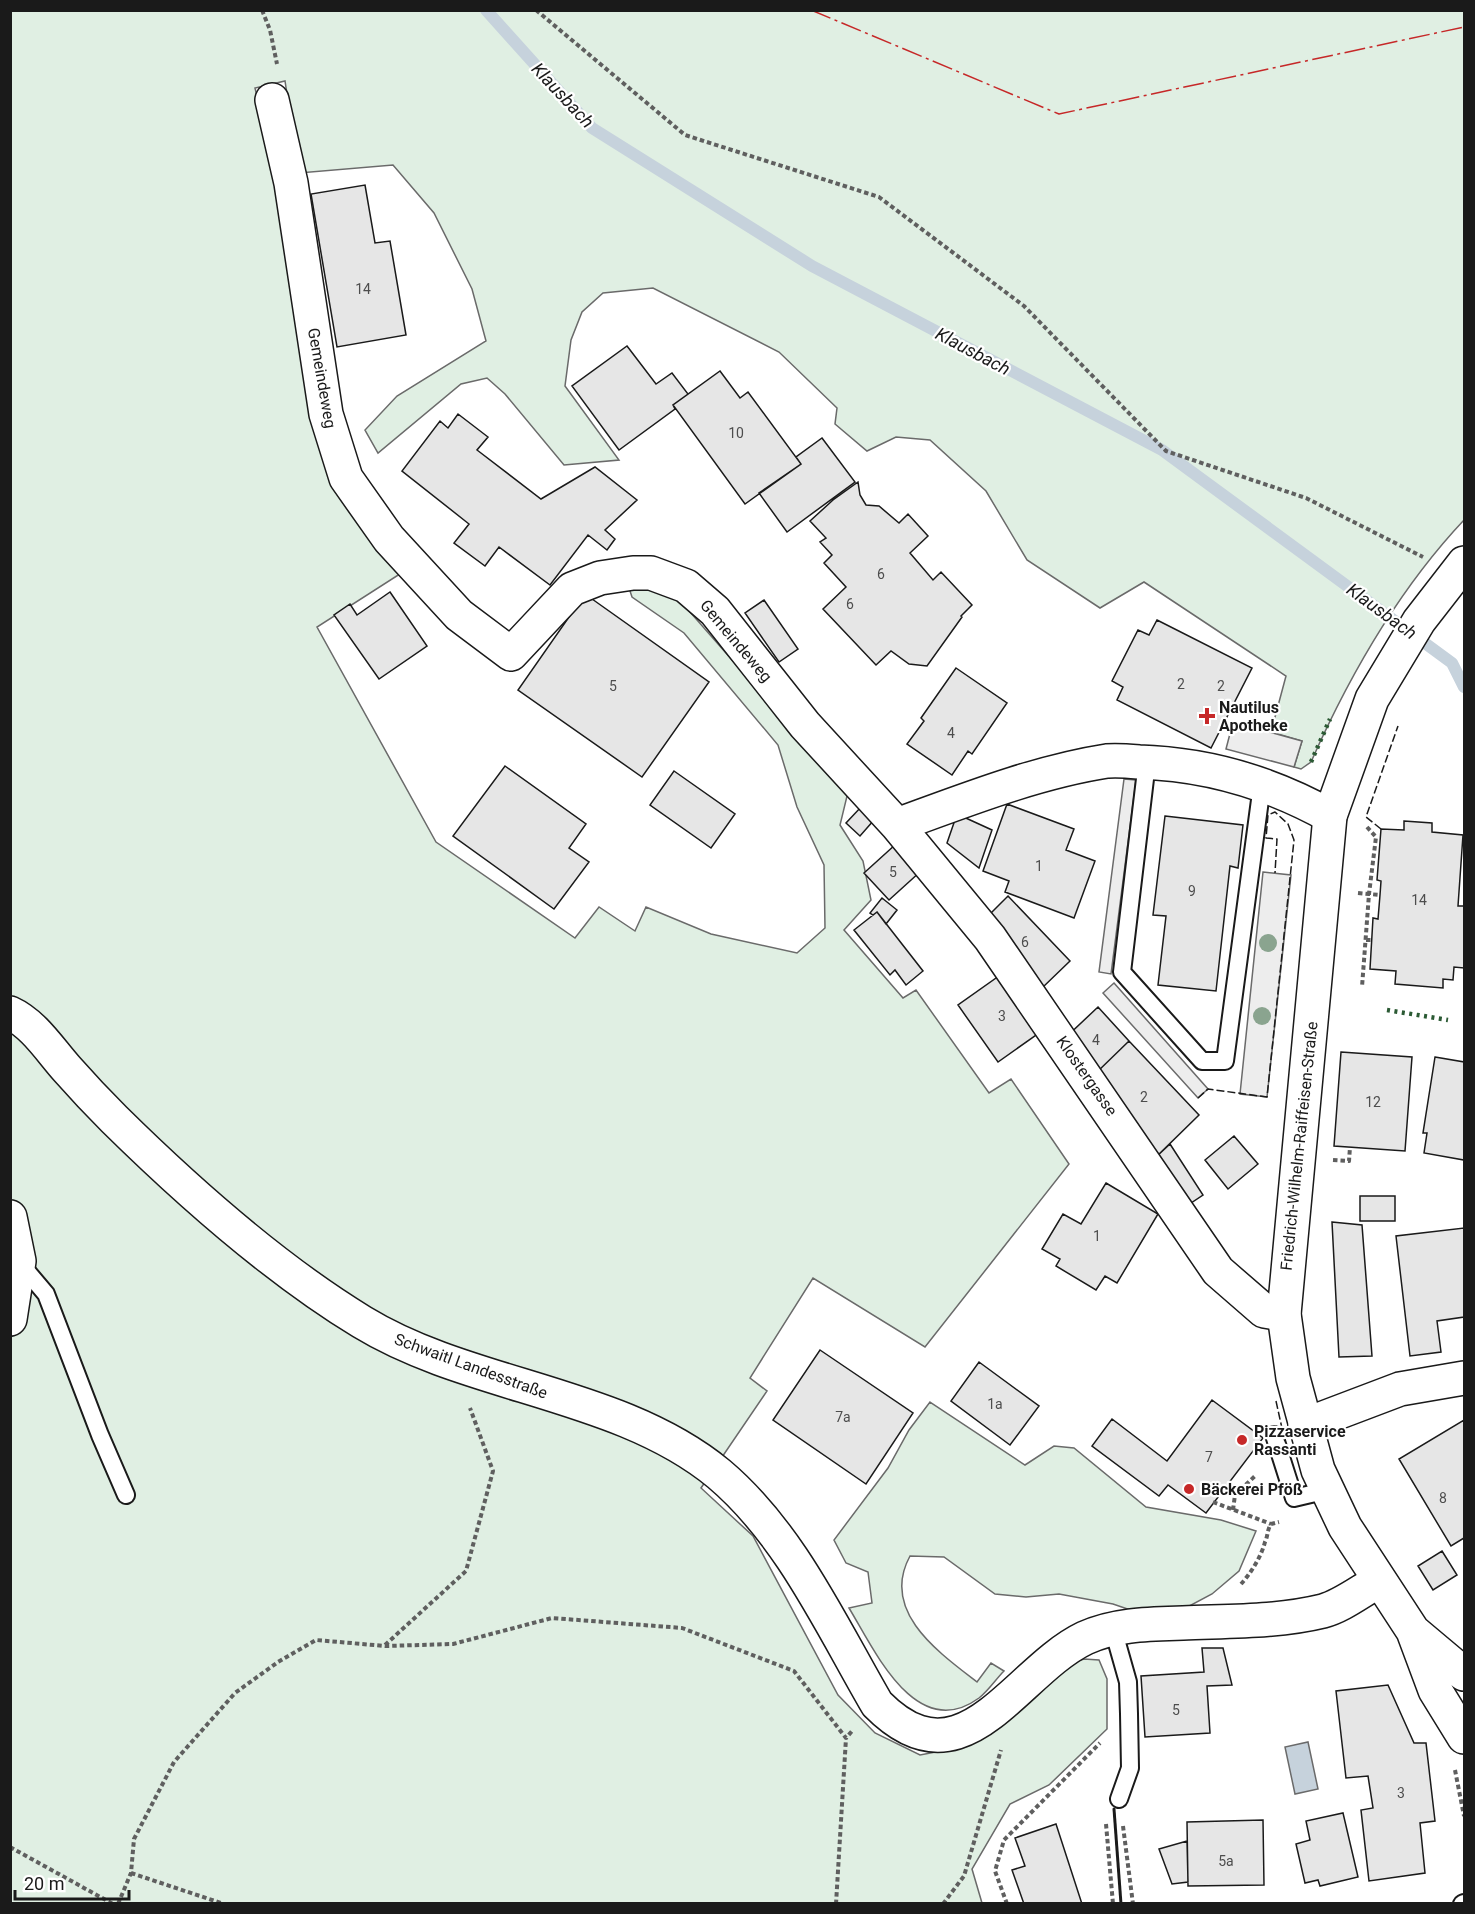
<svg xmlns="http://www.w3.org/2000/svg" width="1475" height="1914" font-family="Roboto,sans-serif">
	<rect width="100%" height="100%" fill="#fff"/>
	<path fill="#e0efe3" stroke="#6a6a6a" stroke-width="1.5" d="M 11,11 L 1464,11 L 1464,520 C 1398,590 1350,674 1311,762 L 1301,769 L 1294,767 L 1302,741 L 1271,732 L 1286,676 L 1144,582 L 1100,608 L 1027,560 L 986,491 L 930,440 L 896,437 L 867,451 L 835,424 L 837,408 L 779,352 L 653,288 L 603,293 L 582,312 L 571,340 L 565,386 L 619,460 L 564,465 L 505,394 L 487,378 L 461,384 L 378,453 L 365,430 L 397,396 L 486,341 L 472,289 L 434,213 L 393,165 L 299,173 L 285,81 L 255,88 L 277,182 L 330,468 L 403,572 L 317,627 L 436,842 L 575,938 L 599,907 L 635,931 L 646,907 L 711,934 L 797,953 L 825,928 L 824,865 L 797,807 L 778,745 L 684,633 L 632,597 L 627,582 L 653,585 L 683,604 L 848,792 L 840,825 L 863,861 L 871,900 L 844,930 L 903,998 L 916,990 L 989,1093 L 1011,1079 L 1069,1164 L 925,1347 L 813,1278 L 750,1378 L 767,1391 L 701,1488 L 753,1536 L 838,1695 L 875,1733 L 920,1755 L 962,1747 L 1072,1663 L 1084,1659 L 1099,1660 L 1107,1679 L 1107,1729 L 1049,1785 L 1010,1804 L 972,1869 L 982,1903 L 11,1904 Z
		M 930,1402 L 1025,1465 L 1054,1446 L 1074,1448 L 1146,1507 L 1221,1520 L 1256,1531 L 1239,1571 L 1212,1594 L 1180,1611 L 1142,1614 L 1113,1604 L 1059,1594 L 1026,1597 L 995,1594 L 944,1557 L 910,1556 C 880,1611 938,1652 977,1682 L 991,1663 L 1004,1671 C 996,1679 988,1691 979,1698 C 916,1744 874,1649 849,1608 L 872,1603 L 868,1572 L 846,1563 L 834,1540 L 888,1468 L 909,1430 Z"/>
	<path fill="#ededed" stroke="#6a6a6a" stroke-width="1.5" d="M 1233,722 L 1302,741 L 1294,767 L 1226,749 Z
		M 1124,779 L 1136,780 L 1111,974 L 1099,972 Z
		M 1263,872 L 1291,875 L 1267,1097 L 1240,1094 Z
		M 1114,983 L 1208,1089 L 1198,1098 L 1103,993 Z"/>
	<path fill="#c6d2dc" stroke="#6a6a6a" stroke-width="1.5" d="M 1308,1742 L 1318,1789 L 1295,1794 L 1285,1747 Z"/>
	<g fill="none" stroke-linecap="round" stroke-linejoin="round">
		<path stroke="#c6d2dc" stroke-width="12" d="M 486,10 L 592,128 L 812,266 L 1162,450 L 1452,663 L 1464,687"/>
	</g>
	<path fill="#e6e6e6" stroke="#1a1a1a" stroke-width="1.5" d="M 365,185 L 375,243 L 390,241 L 406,335 L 337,347 L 311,194 Z
		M 627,346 L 656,384 L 672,373 L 688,394 L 673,405 L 675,409 L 619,450 L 572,386 Z
		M 720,371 L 740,398 L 748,392 L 801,464 L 745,504 L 673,405 Z
		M 458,414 L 488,437 L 477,450 L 541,499 L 595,467 L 637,500 L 605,530 L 615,539 L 607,550 L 588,535 L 550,585 L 499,547 L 485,566 L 454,543 L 469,524 L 402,471 L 440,421 L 448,428 Z
		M 822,438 L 855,482 L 787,532 L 759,493 L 801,464 L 796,457 Z
		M 858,482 L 860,495 L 866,505 L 879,506 L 899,523 L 908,514 L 928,536 L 910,553 L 933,580 L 941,572 L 972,605 L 961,616 L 962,617 L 927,666 L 909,664 L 891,651 L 876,665 L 823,609 L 846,587 L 824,563 L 832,555 L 820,542 L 826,538 L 810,521 L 833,500 Z
		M 390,592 L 427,646 L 379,679 L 334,615 L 350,604 L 357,615 Z
		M 585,594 L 709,682 L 642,777 L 518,690 Z
		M 764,600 L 798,649 L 779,662 L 745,613 Z
		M 1157,620 L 1252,668 L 1211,748 L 1117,700 L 1123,687 L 1112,681 L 1138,630 L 1149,635 Z
		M 956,668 L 1007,703 L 972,754 L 968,751 L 952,775 L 907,744 L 924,721 L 921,718 Z
		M 505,766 L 586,824 L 569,848 L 589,862 L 554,909 L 453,836 Z
		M 674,771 L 735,814 L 711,848 L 650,805 Z
		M 1007,804 L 1074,829 L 1066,850 L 1095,861 L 1074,918 L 1005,892 L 1009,881 L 983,871 Z
		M 861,807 L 874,820 L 860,836 L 846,823 Z
		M 957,814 L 992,830 L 979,868 L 947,843 Z
		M 1165,816 L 1243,825 L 1238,868 L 1230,866 L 1216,991 L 1158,985 L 1166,916 L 1153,915 Z
		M 1404,821 L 1432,823 L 1432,832 L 1463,835 L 1458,906 L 1464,906 L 1464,968 L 1454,967 L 1453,980 L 1443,979 L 1443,988 L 1395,984 L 1396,971 L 1370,969 L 1373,918 L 1378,919 L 1380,895 L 1381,881 L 1377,880 L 1381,829 L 1404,830 Z
		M 896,844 L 921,871 L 889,900 L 864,873 Z
		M 1008,896 L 1070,961 L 1042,988 L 981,923 Z
		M 882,898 L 897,910 L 886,924 L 877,912 L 873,915 L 870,913 Z
		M 877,912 L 923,971 L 906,985 L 895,970 L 890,975 L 854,930 Z
		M 1006,971 L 1046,1028 L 998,1062 L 958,1005 Z
		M 1098,1007 L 1129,1041 L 1095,1074 L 1063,1040 Z
		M 1129,1041 L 1199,1115 L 1155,1158 L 1095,1074 Z
		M 1341,1052 L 1412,1057 L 1405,1151 L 1334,1146 Z
		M 1435,1057 L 1464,1062 L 1464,1160 L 1424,1153 L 1427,1133 L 1423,1133 Z
		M 1234,1136 L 1258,1164 L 1228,1189 L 1205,1160 Z
		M 1170,1144 L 1203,1195 L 1182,1209 L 1155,1158 Z
		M 1106,1183 L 1158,1214 L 1117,1283 L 1105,1276 L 1096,1290 L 1056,1266 L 1060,1259 L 1042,1249 L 1063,1214 L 1081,1224 Z
		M 1360,1196 L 1395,1196 L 1395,1221 L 1360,1221 Z
		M 1332,1222 L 1362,1225 L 1372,1356 L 1339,1357 Z
		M 1464,1228 L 1464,1317 L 1437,1321 L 1441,1352 L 1410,1356 L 1396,1236 Z
		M 820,1350 L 913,1413 L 866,1484 L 773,1420 Z
		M 979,1362 L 1039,1406 L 1010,1445 L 951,1401 Z
		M 1212,1400 L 1263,1438 L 1206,1513 L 1168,1485 L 1159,1496 L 1092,1446 L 1112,1419 L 1167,1461 Z
		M 1464,1420 L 1464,1538 L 1451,1546 L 1399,1459 Z
		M 1442,1551 L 1457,1575 L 1433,1590 L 1418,1566 Z
		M 1202,1648 L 1223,1648 L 1232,1685 L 1207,1686 L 1210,1733 L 1145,1737 L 1141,1676 L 1204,1672 Z
		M 1388,1685 L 1414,1743 L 1426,1743 L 1435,1821 L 1420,1823 L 1425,1873 L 1369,1881 L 1361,1810 L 1373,1808 L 1368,1776 L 1346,1778 L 1336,1691 Z
		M 1343,1813 L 1358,1877 L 1320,1886 L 1318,1880 L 1305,1883 L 1296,1844 L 1310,1840 L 1306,1821 Z
		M 1263,1820 L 1264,1885 L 1188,1886 L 1187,1822 Z
		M 1056,1824 L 1082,1904 L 1024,1904 L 1012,1870 L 1025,1866 L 1015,1838 Z
		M 1187,1841 L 1188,1882 L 1172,1884 L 1159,1849 Z"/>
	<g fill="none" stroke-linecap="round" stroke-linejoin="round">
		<g stroke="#1a1a1a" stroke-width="20">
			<path id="service" d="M 1147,762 L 1122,972 L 1202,1061 L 1225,1061 L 1262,785
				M 19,1262 L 46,1294 L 100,1435 L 126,1495
				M 1274,1435 L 1294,1498 L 1328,1490
				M 1113,1629 L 1128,1682 L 1129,1714 L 1130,1768 L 1119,1799
				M 1462,1904 L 1464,1903"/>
		</g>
		<g stroke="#1a1a1a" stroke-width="36">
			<path id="minor" d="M 272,100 L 291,183 L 326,414 L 346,478 L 389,539 L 459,615 L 511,654 L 572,589 L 600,578 L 633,573 L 651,573 L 686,586 L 715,611 L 805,725 L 897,825 C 963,801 1036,772 1107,761 C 1117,760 1128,761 1139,762 C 1207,764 1271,783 1330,816
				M 897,825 L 990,938 L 1218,1271 L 1264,1311 L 1284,1314
				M 1305,1425 L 1400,1389 L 1464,1378"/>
		</g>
		<g stroke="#1a1a1a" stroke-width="36">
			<path id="tertiary" d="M 10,1013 C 34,1024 50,1050 67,1069 C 82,1086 98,1103 114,1119 C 187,1191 275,1269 362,1322 C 470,1388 620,1392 719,1474 C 790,1534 831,1625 877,1704 C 963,1791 1014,1672 1085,1638 C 1115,1624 1151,1624 1183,1623 C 1230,1621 1278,1622 1323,1611 C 1342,1606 1362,1590 1379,1581
				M 10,1217 L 19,1261 L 10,1319"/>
		</g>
		<g stroke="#1a1a1a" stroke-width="36">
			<path id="secondary" d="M 1464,563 L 1419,621 L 1372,699 L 1330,816 L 1284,1314 L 1293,1378 L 1318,1470 L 1345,1527 L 1413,1631 L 1435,1690 L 1464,1737
				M 1414,1632 L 1464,1674"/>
		</g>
		<path stroke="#5f5f5f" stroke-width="4" stroke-dasharray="4.5 3" stroke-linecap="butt" d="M 262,10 L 270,30 L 277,64
			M 536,10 L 685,135 L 879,197 L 1024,306 L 1166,451 L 1306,498 L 1423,557
			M 1367,827 L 1376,837 L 1369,894 L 1380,895
			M 1358,893 L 1369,894 L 1362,987
			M 1366,940 L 1372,940
			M 1333,1160 L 1349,1161 L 1350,1147
			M 1213,1502 L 1271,1524
			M 1233,1510 L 1235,1495 L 1256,1475
			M 1241,1584 C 1251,1573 1261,1557 1265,1542 C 1268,1536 1267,1530 1271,1524 L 1279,1522
			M 385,1645 L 466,1571 L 493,1471 L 470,1408
			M 1455,1770 L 1464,1816
			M 1106,1824 L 1113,1904
			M 1123,1826 L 1133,1904
			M 10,1847 L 113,1904
			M 131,1873 L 224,1904
			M 118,1904 L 131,1873 L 134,1839 L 174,1762 L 235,1693 L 278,1662 L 316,1640 L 385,1646 L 453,1644 L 552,1618 L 682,1628 L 794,1671 L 846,1738 L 852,1731
			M 836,1904 L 846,1738
			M 943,1904 L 964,1876 L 1001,1750
			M 1007,1904 L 995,1871 L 1004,1840 L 1100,1743"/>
		<use href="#service" stroke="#fff" stroke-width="16"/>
		<use href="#minor" stroke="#fff" stroke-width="33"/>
		<use href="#tertiary" stroke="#fff" stroke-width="33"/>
		<use href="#secondary" stroke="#fff" stroke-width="33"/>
		<path stroke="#2b5a34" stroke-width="4.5" stroke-dasharray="3 4.5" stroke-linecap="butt" d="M 1311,762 L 1330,719
			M 1387,1010 L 1448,1020"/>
		<path stroke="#1a1a1a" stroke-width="1.5" stroke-dasharray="8 3" stroke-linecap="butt" d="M 1381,829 L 1366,817 L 1398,726
			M 1198,1098 L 1208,1089 L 1267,1097 L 1294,840 L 1288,824 L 1275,812 L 1268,815 L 1266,838 L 1277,839 L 1275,873
			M 1276,1401 L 1285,1442"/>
		<path stroke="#1a1a1a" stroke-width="3" d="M 1114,1809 L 1121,1904"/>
		<path stroke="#c62828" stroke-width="1.5" stroke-dasharray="21 4.5 3 4.5" stroke-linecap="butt" d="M 811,10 L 1059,114 L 1464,27"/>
	</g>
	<g fill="#8aa48f">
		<circle cx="1268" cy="943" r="9"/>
		<circle cx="1262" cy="1016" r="9"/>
	</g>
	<g fill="#c62828" stroke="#fff" stroke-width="2">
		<path d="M1204 707h6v6h6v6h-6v6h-6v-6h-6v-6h6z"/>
		<circle cx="1242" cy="1440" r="6"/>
		<circle cx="1189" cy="1489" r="6"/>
	</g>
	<g text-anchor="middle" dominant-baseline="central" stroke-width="4.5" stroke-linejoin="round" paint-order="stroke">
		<g font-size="14" fill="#4d4d4d">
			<text x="363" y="289">14</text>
			<text x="736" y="433">10</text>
			<text x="881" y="574">6</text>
			<text x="850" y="604">6</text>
			<text x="1181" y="684">2</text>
			<text x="613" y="686">5</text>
			<text x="1221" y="686">2</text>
			<text x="951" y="733">4</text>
			<text x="1039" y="866">1</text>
			<text x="893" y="872">5</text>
			<text x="1192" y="891">9</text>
			<text x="1419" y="900">14</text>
			<text x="1025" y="942">6</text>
			<text x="1002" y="1016">3</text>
			<text x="1096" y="1040">4</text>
			<text x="1144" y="1097">2</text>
			<text x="1373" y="1102">12</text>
			<text x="1097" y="1236">1</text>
			<text x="995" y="1404">1a</text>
			<text x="843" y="1417">7a</text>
			<text x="1209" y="1457">7</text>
			<text x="1443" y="1498">8</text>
			<text x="1176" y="1710">5</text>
			<text x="1401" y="1793">3</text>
			<text x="1226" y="1861">5a</text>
		</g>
		<g font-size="16" fill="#1a1a1a" stroke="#fff">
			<text transform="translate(322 378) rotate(80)">Gemeindeweg</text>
			<text transform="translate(736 641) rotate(50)">Gemeindeweg</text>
			<text transform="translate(1087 1076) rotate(55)">Klostergasse</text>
			<text transform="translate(1299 1146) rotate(-84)">Friedrich-Wilhelm-Raiffeisen-Straße</text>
			<text transform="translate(471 1366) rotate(20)">Schwaitl Landesstraße</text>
		</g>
		<g font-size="16" font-weight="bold" fill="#1a1a1a" stroke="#fff" text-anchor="start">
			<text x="1219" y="707">Nautilus<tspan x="1219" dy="18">Apotheke</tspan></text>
			<text x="1254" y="1431">Pizzaservice<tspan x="1254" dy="18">Rassanti</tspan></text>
			<text x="1201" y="1489">Bäckerei Pföß</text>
		</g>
		<g font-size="18" font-style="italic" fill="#1a1a1a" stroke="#fff">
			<text transform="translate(563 95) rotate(47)">Klausbach</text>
			<text transform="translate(973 351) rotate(28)">Klausbach</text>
			<text transform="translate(1382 611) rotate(36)">Klausbach</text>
		</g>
	</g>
	<rect width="1475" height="1914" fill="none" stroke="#1a1a1a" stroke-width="24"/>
	<path d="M15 1890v9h114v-9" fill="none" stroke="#1a1a1a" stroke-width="3"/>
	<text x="24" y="1890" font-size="18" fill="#1a1a1a" stroke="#ffffff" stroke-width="4.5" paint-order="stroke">20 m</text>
</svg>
